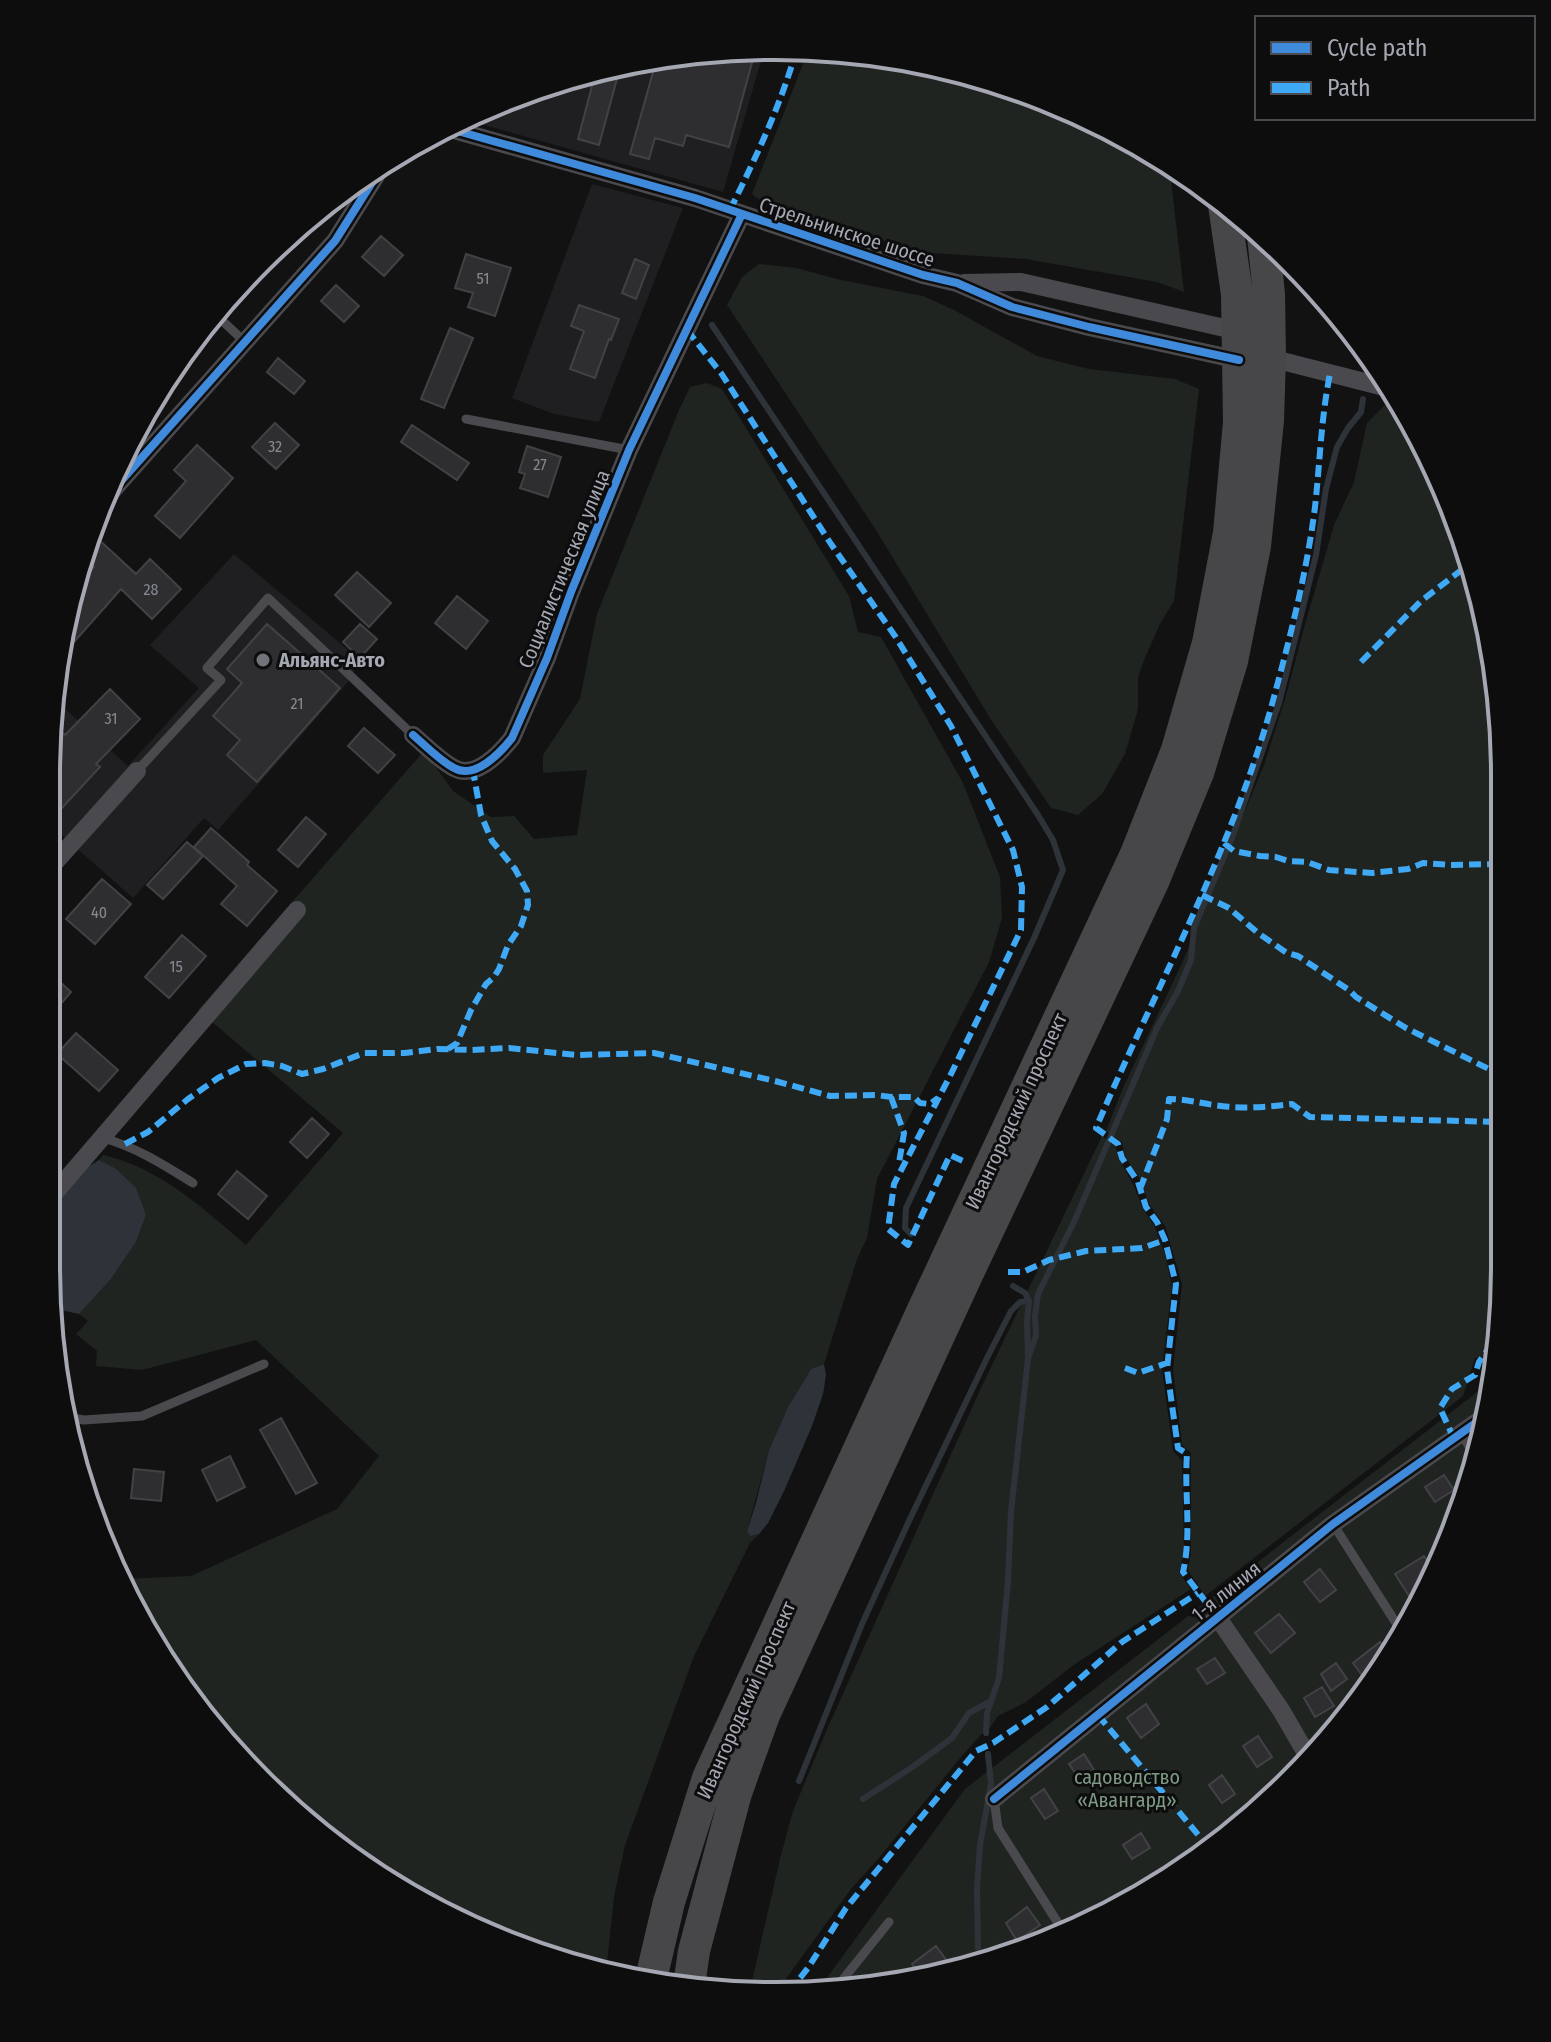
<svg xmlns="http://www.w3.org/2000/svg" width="1551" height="2042" viewBox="0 0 1551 2042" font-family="'Fira Sans Condensed',sans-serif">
<rect width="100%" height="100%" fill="#121213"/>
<path fill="#1f1f21" d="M 765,47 L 723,192 L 463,119 L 496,102 L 633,60 Z
M 592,184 L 683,208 L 599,422 L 554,414 L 512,398 Z
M 234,554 L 360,660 L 348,682 L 218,830 L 204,818 L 133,898 L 47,822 L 48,728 L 49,717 L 61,705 L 128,766 L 199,688 L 150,645 Z"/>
<path fill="#1f2421" d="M 807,49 L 917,60 L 1054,101 L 1169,163 L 1184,292 L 1157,282 L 1026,259 L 901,251 L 884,241 L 820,228 L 768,206 L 752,194 L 803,64 Z
M 759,264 L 796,268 L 841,280 L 923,296 L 954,310 L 1037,356 L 1089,369 L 1175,379 L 1199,389 L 1174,601 L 1161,622 L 1144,660 L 1138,677 L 1138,709 L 1125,754 L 1102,794 L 1078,815 L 1051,808 L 990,718 L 876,530 L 727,305 L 742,277 Z
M 707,383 L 722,389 L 849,596 L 858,632 L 881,637 L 963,783 L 1000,877 L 1002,918 L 989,962 L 877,1179 L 867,1238 L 857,1259 L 824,1364 L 811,1369 L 788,1407 L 769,1450 L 747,1531 L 750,1536 L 759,1534 L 750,1543 L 694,1656 L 625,1845 L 614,1897 L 606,1973 L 452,1921 L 294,1815 L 144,1632 L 122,1579 L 191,1576 L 337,1509 L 379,1456 L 256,1340 L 142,1370 L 96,1366 L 97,1351 L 76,1334 L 88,1321 L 79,1314 L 111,1279 L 136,1242 L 146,1215 L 115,1168 L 99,1160 L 103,1155 C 160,1168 203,1208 246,1245 L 343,1133 L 198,1010 L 424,751 L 453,791 L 491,817 L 514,816 L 534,839 L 577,835 L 587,770 L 543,773 L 543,755 L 580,699 L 597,614 L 679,410 L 690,387 Z
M 1385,405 L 1403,409 L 1450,497 L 1499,681 L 1499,1354 L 1475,1358 L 1463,1396 L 1205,1596 L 1188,1570 L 1191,1552 L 1191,1453 L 1182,1445 L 1173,1370 L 1182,1284 L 1165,1226 L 1149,1204 L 1140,1180 L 1125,1156 L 1122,1142 L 1106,1131 L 1123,1088 L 1183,961 L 1264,765 L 1286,696 L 1304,628 L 1334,525 L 1354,482 L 1367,423 Z
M 1102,1136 L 1116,1147 L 1119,1159 L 1134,1186 L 1143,1209 L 1154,1225 L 1165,1254 L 1172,1286 L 1162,1369 L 1173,1451 L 1182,1460 L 1184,1551 L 1179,1573 L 1191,1589 L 1075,1664 L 1026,1702 L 998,1716 L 990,1728 L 988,1727 L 961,1757 L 878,1859 L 851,1889 L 777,1991 L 750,1990 L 780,1859 L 793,1811 L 828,1727 L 981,1388 Z
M 1494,1379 L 1450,1545 L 1382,1671 L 1292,1782 L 1181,1873 L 1010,1957 L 823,1994 L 815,1994 L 965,1789 Z"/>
<path fill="#2e333a" d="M 99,1160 L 115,1168 L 136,1188 L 146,1215 L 136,1242 L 111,1279 L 79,1314 L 57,1309 L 51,1304 L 46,1266 L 46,1215 L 88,1167 Z
M 824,1364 L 826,1375 L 823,1394 L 812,1426 L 784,1491 L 768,1523 L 759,1534 L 750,1536 L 747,1531 L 756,1503 L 769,1450 L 788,1407 L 811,1369 Z"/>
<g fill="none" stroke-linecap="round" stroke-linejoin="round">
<path stroke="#2e333a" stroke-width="6" d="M 712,325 L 1038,815 L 1053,840 L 1063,870 L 1034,938 L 906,1208 L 905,1228 L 911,1234
M 1378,367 L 1378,366
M 1028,1359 L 1036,1335 L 1035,1316 L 1038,1294 L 1074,1222 L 1157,1028 L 1178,991 L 1191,960 L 1194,928 L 1233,835 L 1279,703 L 1316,555 L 1326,489 L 1337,447 L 1348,428 L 1361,412 L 1363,399
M 986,1733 L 987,1713 L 999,1678 L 1008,1581 L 1011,1512 L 1028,1359 L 1027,1322 L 1029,1301 L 1025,1293 L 1013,1286
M 799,1781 L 862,1624 L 908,1523 L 987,1358 L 1011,1311 L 1020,1302 L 1029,1301
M 863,1799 L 914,1766 L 952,1738 L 969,1713 L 991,1701
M 978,1948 L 977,1889 L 980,1845 L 991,1784 L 988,1754"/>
</g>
<path fill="#2e2e30" stroke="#424246" stroke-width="2" d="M 756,48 L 729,147 L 686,135 L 683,146 L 655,138 L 649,159 L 630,154 L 657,58 Z
M 621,64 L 599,145 L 578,139 L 596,71 Z
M 381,236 L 403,255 L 384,276 L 362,257 Z
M 466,254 L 511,268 L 495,316 L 468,307 L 473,293 L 455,288 Z
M 635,259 L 649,265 L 636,299 L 622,293 Z
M 336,285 L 359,306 L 344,322 L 321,301 Z
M 579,305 L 619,319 L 611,340 L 609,339 L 595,378 L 570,369 L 584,331 L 571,326 Z
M 450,328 L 473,338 L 444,408 L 421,399 Z
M 278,358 L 305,381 L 294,394 L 267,372 Z
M 275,423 L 299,445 L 276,469 L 252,447 Z
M 412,425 L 469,463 L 457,480 L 401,442 Z
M 197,445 L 233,478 L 180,538 L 155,516 L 186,481 L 174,470 Z
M 527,446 L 561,457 L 548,497 L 520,488 L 525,474 L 519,472 Z
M 96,537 L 136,574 L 150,559 L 181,589 L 152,619 L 121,589 L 59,659 L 70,594 L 94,567 L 82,556 L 85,549 Z
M 357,572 L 391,603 L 369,627 L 335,595 Z
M 457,596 L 488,621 L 466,649 L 435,623 Z
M 267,624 L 340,688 L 257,782 L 227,755 L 240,740 L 213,716 L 242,683 L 227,669 Z
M 360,624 L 377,639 L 360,658 L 343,642 Z
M 110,689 L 140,719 L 96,764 L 100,767 L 61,809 L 47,796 L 49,720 L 65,735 Z
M 364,728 L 395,755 L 378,773 L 348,746 Z
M 306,817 L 326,834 L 298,867 L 278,850 Z
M 211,828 L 249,862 L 247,865 L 277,891 L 247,926 L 221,904 L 237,886 L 194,847 Z
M 187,842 L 203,856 L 163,899 L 147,885 Z
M 102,879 L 131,904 L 95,944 L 66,919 Z
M 182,935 L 206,956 L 169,998 L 145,977 Z
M 47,970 L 71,992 L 47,1020 Z
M 76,1033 L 118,1070 L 99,1091 L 57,1054 Z
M 312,1118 L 329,1134 L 307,1158 L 290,1142 Z
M 237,1171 L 267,1196 L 248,1219 L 218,1194 Z
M 281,1418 L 317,1483 L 296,1494 L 260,1430 Z
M 230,1456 L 245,1487 L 217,1501 L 202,1470 Z
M 134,1469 L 164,1472 L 161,1501 L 131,1498 Z
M 1444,1475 L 1454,1490 L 1435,1502 L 1425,1487 Z
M 1424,1556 L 1435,1572 L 1429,1584 L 1409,1596 L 1395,1574 Z
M 1320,1569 L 1336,1590 L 1320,1602 L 1304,1582 Z
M 1279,1614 L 1295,1633 L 1271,1653 L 1255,1633 Z
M 1380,1642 L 1391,1656 L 1382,1671 L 1370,1686 L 1353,1663 Z
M 1215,1658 L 1225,1673 L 1207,1684 L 1197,1669 Z
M 1336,1663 L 1347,1679 L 1331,1691 L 1321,1674 Z
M 1322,1687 L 1334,1706 L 1315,1717 L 1304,1698 Z
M 1146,1704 L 1159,1724 L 1141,1738 L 1127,1718 Z
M 1258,1736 L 1272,1757 L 1257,1767 L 1243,1746 Z
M 1084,1754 L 1094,1770 L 1080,1780 L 1069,1764 Z
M 1222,1775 L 1235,1794 L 1222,1803 L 1209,1785 Z
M 1044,1789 L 1058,1811 L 1045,1819 L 1031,1798 Z
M 1141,1833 L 1150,1848 L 1132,1859 L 1123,1845 Z
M 1027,1907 L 1040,1925 L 1017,1941 L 1006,1923 Z
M 936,1946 L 953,1969 L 920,1975 L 912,1964 Z"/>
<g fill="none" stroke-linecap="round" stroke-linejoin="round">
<path stroke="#4a4a4e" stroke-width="9" d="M 215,314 L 245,342
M 466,419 L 629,450
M 137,771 L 221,680 L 207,668 L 268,598 L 413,735
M 103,1138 C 136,1147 164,1165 193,1183
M 66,1417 L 84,1420 L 142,1416 L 264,1364
M 1461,1433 L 1474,1455
M 1333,1524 L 1403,1634
M 994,1799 L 998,1828 L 1063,1931
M 832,1993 L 889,1922"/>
<path stroke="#4a4a4e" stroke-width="18" d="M 447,128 L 695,198 L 923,275 L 957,283 L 1012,307 L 1089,327 L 1239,360
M 964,283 L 1021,282 L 1238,331
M 1270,358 L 1392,389
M 104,500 L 335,241 L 376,176 L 380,164
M 413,735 C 426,746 439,760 454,768 C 475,780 500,753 512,738 L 547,658 L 571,592 L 629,450 L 742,214
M 47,871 L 137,771
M 46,1203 L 297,910
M 1218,1618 L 1281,1710 L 1310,1760
M 994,1799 L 1333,1524 L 1484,1417"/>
<path stroke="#474749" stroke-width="32" d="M 650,1983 L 669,1902 L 708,1778 L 922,1312 L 1136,854 L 1177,750 L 1208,643 L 1229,533 L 1239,422 L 1237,294 L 1224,205
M 689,1986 L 694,1951 L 736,1793 L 764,1715 L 966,1277 L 1153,882 L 1198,773 L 1232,661 L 1255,546 L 1268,421 L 1270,358 L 1269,294 L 1263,236"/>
<path stroke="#3fa9f5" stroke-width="6" stroke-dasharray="12 6" stroke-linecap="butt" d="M 730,210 C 756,157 781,105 797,48
M 687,330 L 721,373 L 831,544 L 895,636 L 951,726 L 1013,850 L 1022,887 L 1021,930 L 950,1076 L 894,1184 L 888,1229 L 908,1245 L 950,1155 L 963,1161
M 1361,662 L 1421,601 L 1468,565
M 1224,843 L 1234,851 L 1260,856 L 1276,857 L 1288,861 L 1307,862 L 1329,870 L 1372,873 L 1408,869 L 1423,863 L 1451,865 L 1499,864
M 1202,895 L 1229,908 L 1258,933 L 1287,953 L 1298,956 L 1349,990 L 1356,997 L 1406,1028 L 1499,1074
M 448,1049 L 457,1043 L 471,1010 L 486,984 L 494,977 L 499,969 L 508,945 L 521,926 L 528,905 L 527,891 L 515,869 L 492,841 L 481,815 L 473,771
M 891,1097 L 904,1133 L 899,1163
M 125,1144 L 148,1132 L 188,1099 L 218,1078 L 246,1064 L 265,1063 L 282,1066 L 302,1074 L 323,1069 L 364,1053 L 405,1053 L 437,1049 L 471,1050 L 509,1048 L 576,1055 L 654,1053 L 775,1081 L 830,1096 L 876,1095 L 891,1097 L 914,1097 L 920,1103 L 930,1104 L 938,1098
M 1140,1189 L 1167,1119 L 1169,1099 C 1187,1099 1203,1104 1221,1106 C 1245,1109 1268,1107 1292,1104 L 1310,1117 L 1499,1122
M 1008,1272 L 1023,1272 L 1049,1260 L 1086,1251 L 1142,1248 L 1165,1240
M 1125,1368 L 1138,1373 L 1167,1363
M 1454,1439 L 1440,1408 L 1452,1389 L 1475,1375 L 1479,1362 L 1488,1349 L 1499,1349
M 1218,1618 L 1183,1572 C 1192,1533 1184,1494 1187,1454 L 1178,1448 L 1167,1369 L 1176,1284 L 1165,1240 L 1157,1222 L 1146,1207 L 1138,1182 L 1122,1158 L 1118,1144 L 1096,1128 C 1157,985 1233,849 1274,697 C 1291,634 1307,571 1315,507 C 1320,462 1321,418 1330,374
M 1098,1715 L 1210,1849
M 789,1992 L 808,1968 L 846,1908 L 976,1751 L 993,1743 L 1047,1707 L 1122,1642 L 1198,1593"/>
<g stroke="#0d0d0e" stroke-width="13">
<path id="cycleway" d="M 447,128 L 695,198 L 923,275 L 957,283 L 1012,307 L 1089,327 L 1239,360
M 104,500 L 335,241 L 376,176 L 380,164
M 413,735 C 426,746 439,760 454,768 C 475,780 500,753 512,738 L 547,658 L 571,592 L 629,450 L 742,214
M 994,1799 L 1333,1524 L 1484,1417"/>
</g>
<use href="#cycleway" stroke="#408adc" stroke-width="8"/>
</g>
<circle fill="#72737a" stroke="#0d0d0e" stroke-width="3" cx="263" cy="660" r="8"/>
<g text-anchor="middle" stroke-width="6" stroke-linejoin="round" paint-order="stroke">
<g font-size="16" fill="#878992">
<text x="483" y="284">51</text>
<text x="275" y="452">32</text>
<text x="540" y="470">27</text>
<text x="151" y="595">28</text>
<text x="297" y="709">21</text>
<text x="111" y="724">31</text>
<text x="99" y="918">40</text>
<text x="176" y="972">15</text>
</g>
<g font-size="20" fill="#a5a7b2" stroke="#0d0d0e">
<text transform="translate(847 232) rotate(18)" y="7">Стрельнинское шоссе</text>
<text transform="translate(564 569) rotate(-68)" y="7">Социалистическая улица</text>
<text transform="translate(1016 1111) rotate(-65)" y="7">Ивангородский проспект</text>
<text transform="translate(1226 1591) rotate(-39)" y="7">1-я линия</text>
<text transform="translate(746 1700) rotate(-66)" y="7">Ивангородский проспект</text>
</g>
<g font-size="20" font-weight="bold" fill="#a5a7b2" stroke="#0d0d0e" text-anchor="start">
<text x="279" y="667">Альянс-Авто</text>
</g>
<g font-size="20" fill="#7e9a85" stroke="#0d0d0e">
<text x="1127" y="1784">садоводство<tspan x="1127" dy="23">«Авангард»</tspan></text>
</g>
</g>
<path d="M0 0H1551V2042H0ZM775 60H776A715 715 0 0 1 1491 775V1267A715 715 0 0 1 776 1982H775A715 715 0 0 1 60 1267V775A715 715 0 0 1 775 60Z" fill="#0d0d0e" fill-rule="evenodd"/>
<path fill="none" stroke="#a5a7b2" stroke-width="4" d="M775 60H776A715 715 0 0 1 1491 775V1267A715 715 0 0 1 776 1982H775A715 715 0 0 1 60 1267V775A715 715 0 0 1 775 60Z"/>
<rect x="1255" y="16" width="280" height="104" fill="#0d0d0e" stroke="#4a4b50" stroke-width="2"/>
<rect x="1271" y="42" width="40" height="12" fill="#408adc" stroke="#4a4b50" stroke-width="2"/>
<text x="1327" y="56" font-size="24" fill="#a5a7b2">Cycle path</text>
<rect x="1271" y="82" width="40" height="12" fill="#3fa9f5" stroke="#4a4b50" stroke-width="2"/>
<text x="1327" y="96" font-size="24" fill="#a5a7b2">Path</text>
</svg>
